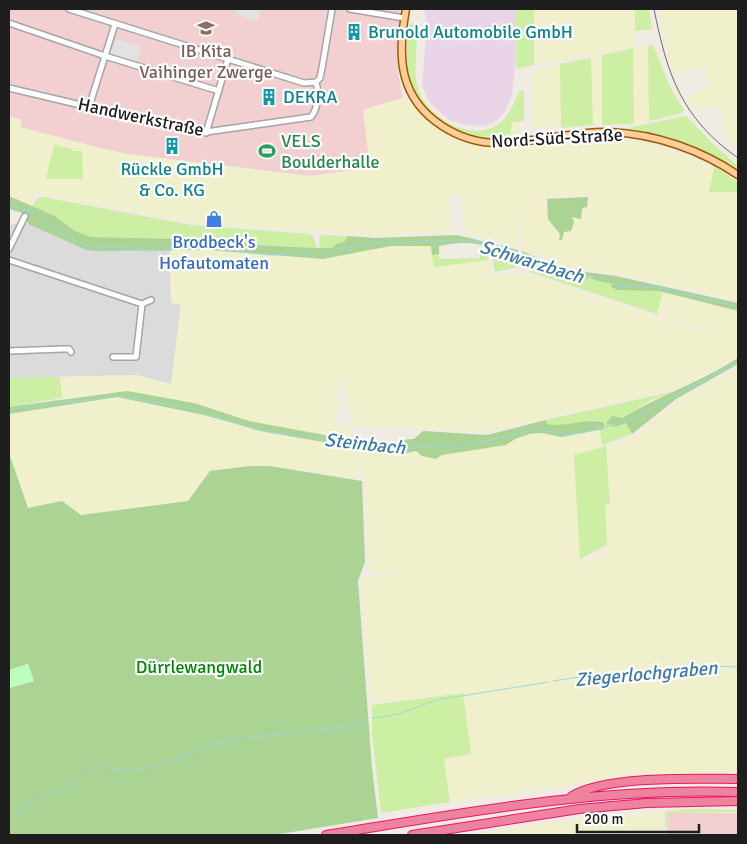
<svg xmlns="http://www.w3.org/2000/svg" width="747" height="844" viewBox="0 0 747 844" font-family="Signika,sans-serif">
<rect width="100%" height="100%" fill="#f0ebe3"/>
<path fill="#dcdbdb" d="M 19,222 L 28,224 L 86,250 L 170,250 L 171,303 L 181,305 L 171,384 L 136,375 L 9,378 L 9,226 Z"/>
<path fill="#f2d0d1" d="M 9,9 L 405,9 L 398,74 L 403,98 L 363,110 L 371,168 L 310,176 L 127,154 L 100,148 L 19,127 L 21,120 L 9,116 Z
M 667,813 L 738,813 L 738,835 L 668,835 Z"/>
<path fill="#ead4e7" d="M 424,9 L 515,9 L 515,68 L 511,100 L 502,116 L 494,122 L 484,126 L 464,125 L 448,119 L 430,103 L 422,86 L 427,27 Z"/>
<path fill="#f0f1cc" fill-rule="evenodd" d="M 534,9 L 635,9 L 636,46 L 534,65 Z
M 658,9 L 738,9 L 738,148 L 725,138 L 721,104 L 696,110 L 687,98 L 692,93 L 710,88 L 704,67 L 675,76 L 667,53 Z
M 648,46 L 649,121 L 634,124 L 633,48 Z
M 602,55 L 602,125 L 593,125 L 591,58 Z
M 560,64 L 561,126 L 532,128 L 532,71 Z
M 403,98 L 417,107 L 439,128 L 471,143 L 498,146 L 594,137 L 627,138 L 667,149 L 714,166 L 709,192 L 738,192 L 738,300 L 617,273 L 563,266 L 523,249 L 521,244 L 519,207 L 517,242 L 514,245 L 465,233 L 462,195 L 449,196 L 451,232 L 375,235 L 207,225 L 45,195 L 37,191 L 29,204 L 9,196 L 9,116 L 22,120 L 20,127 L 100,148 L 127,154 L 310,176 L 370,168 L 363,110 ZM 593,195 L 592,197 L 588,197 L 587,207 L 582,208 L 572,218 L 564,232 L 560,234 L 548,219 L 547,199 L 527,198 Z
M 521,121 L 520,139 L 510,140 L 512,122 Z
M 391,246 L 431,246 L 435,267 L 488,260 L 491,276 L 523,273 L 708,333 L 709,331 L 657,314 L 663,292 L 738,311 L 738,358 L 679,388 L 483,432 L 353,426 L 343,378 L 340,379 L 335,423 L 350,427 L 352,440 L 249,421 L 194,403 L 127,391 L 62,398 L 60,377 L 136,375 L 171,384 L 181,305 L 171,303 L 170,250 L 208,250 L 323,259 Z
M 738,368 L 738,773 L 619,778 L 450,802 L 444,759 L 471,753 L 463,693 L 371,703 L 361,584 L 365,577 L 393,576 L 392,574 L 369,572 L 365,481 L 368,480 L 363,479 L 356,447 L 396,455 L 416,451 L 442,455 L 506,445 L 515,439 L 529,434 L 542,433 L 561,437 L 600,430 L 602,447 L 574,455 L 581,564 L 607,550 L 605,504 L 610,503 L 606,446 L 634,437 L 678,401 Z
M 117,397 L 204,415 L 265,432 L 353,447 L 360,478 L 269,466 L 250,466 L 210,471 L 188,501 L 81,515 L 62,501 L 28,508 L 9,453 L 9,414 Z
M 663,812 L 664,835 L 570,835 L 569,820 Z
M 566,820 L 568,835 L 471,835 Z"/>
<path fill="#cdefa4" d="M 515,9 L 534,9 L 534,65 L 516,69 Z
M 635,9 L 649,9 L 652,29 L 635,31 Z
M 413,23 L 416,24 L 418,29 C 417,49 412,75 420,94 C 431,119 471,142 497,125 C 510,117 513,103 520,91 L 524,90 L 524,121 L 512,122 L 510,140 C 503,140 495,141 487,141 C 448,137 409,105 407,64 C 406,52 408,38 409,25 Z
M 653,45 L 670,87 L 684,110 L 682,113 L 649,121 L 648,46 Z
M 633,48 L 634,124 L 602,125 L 602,55 Z
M 591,58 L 593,125 L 561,128 L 560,64 Z
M 686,116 L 712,143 L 738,166 L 738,169 C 704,148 667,136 627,128 Z
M 54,145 L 72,149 L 72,151 L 82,151 L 83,179 L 46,179 Z
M 714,166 L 738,182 L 738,192 L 709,192 Z
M 43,197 L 191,225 L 309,234 L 314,237 L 316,248 L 184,241 L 180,239 L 91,237 L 75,231 L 55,216 L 32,206 L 38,198 Z
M 319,235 L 322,235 L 348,236 L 344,243 L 336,244 L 332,248 L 320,248 Z
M 490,246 L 519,258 L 518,267 L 495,272 Z
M 480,252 L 486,252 L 488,260 L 434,267 L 432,255 L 439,254 L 440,259 L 480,258 Z
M 530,262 L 577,281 L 590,276 L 612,284 L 663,292 L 657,314 L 529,272 Z
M 60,377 L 62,398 L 9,407 L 9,378 Z
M 680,390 L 653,399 L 611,424 L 614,427 L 626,423 L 632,434 L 602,445 L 600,430 L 604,429 L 595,420 L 559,427 L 547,424 L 546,420 Z
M 606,446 L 610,504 L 605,504 L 607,545 L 580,559 L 574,455 Z
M 463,693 L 471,754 L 444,759 L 450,802 L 381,813 L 372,734 L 372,705 Z
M 696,809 L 734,810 L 738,810 L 738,812 L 667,813 L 667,827 L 665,828 L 665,811 Z"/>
<path fill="#aad394" d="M 9,196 L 55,216 L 75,231 L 91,237 L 180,239 L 184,241 C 233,242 282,248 332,248 L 336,244 L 344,242 L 348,236 L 375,238 L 457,235 L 518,250 L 519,258 C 488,245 472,239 439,246 L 439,254 L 432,255 L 431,246 L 391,246 L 323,259 L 208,250 L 94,251 L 86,250 L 28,224 L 23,213 L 9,209 Z
M 588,197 L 587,207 L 582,208 L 581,219 L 572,217 L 574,222 L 571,231 L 564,232 L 562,240 L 559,240 L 560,234 L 548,219 L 547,199 Z
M 522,251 L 563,269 L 616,276 L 738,303 L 738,311 L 659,291 L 618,290 L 611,287 L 612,284 L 594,280 L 590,276 L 577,281 L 571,276 L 522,260 Z
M 738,358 L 738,364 L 676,399 L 632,434 L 626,423 L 614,427 L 611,424 L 607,425 L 607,422 L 612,416 L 622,418 C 660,395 701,382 738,358 Z
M 127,391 L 194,403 L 249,421 L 352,440 L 353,447 L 265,432 L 204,415 L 117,397 L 9,414 L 9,407 Z
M 546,420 L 547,424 C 566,428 586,417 604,423 L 604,429 L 561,437 L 542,433 L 529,434 L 515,439 L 506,445 L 442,455 L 436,459 L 422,456 L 416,451 L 396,455 L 358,448 L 356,441 L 395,446 L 400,440 L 414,439 L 423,431 L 487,435 Z
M 9,453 L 28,508 L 62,501 L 81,515 L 188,501 L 210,471 L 250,466 L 269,466 L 362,481 L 365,562 L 358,581 L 372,768 L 378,818 L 274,835 L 9,835 L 9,688 L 34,681 L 28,664 L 9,670 Z"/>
<path fill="#bcfebd" d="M 28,664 L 34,681 L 9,688 L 9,670 Z"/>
<path fill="#e2e2e2" d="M 236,9 L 261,9 L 257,21 L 235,14 Z
M 116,39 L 141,47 L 137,61 L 111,54 Z"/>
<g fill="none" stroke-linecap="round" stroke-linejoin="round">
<path stroke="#9fd6e2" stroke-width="1" d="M 9,205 L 35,212 L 64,236 L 87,246 L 129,247 L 148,251 L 211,248 L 269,255 L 315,253
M 323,252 L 363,244 L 422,241 L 460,240 L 487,243 L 580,279 L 598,278 L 620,286 L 660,288 L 738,306
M 9,409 L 121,396 L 192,409 L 257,430 L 402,449 L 474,443 L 510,436 L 535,429 L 563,434 L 581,433 L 609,426 L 631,420 L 738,362
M 553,681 L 598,674 L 660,674 L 713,666 L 738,667
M 373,718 L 399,714 L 436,700 L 549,682
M 245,738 L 368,724
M 103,766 C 151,784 194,743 241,738
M 9,811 L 19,812 L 23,805 L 71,786 L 85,772 L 96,766"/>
<g stroke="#a5a5a5" stroke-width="8">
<path id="minor" d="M 69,9 L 304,83 L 316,82
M 350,9 L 404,18
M 9,23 L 105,56 L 219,91
M 316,82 L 320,78 L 322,68 L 332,9
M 9,88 L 199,133 L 311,117 C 318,109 319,92 316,82
M 89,107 L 115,24
M 206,133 L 228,59
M 9,249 L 25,216
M 9,260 L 142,304
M 142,304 L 151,300
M 9,351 L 63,349 L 69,349 L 71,352
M 113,357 L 136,357 L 142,304"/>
</g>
<g stroke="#985d00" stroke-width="9">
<path id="major" d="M 406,9 C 402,31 399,55 405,77 C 416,118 460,144 501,143 C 538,142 573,131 610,132 C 656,134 701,150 738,175"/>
</g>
<g stroke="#ea146a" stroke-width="10">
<path id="highway" d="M 572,796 C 607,775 696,779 738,779
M 326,835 C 463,813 598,787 738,792
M 412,835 L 579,809 L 647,803 L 738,801"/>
</g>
<use href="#minor" stroke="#fff" stroke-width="5"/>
<use href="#major" stroke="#ffcd99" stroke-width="6"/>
<use href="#highway" stroke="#ee839e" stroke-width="8"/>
<path stroke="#6c6c6c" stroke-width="1" d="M 654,9 C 667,74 681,118 738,158"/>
</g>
<defs>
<g id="school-bare" transform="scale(1.35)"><path d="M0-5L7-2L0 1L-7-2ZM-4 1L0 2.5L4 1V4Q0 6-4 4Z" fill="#8d6e63" stroke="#fff" stroke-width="2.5" paint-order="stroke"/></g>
<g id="building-bare" transform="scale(1.35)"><path d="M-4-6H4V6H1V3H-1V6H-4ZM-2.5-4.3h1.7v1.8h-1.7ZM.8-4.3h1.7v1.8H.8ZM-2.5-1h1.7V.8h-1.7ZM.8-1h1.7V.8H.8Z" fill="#0f9aa8" stroke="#fff" stroke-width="2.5" paint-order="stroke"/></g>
<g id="stadium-bare" transform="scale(1.35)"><path d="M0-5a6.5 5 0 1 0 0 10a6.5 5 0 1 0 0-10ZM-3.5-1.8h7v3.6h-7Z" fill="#2e9e5b" stroke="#fff" stroke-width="2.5" paint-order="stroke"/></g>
<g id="shop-bare" transform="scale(1.35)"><path d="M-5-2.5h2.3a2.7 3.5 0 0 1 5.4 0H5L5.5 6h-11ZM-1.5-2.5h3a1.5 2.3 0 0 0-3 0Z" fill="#3f7fe0" stroke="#fff" stroke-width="2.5" paint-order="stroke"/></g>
</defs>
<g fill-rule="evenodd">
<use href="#school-bare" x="206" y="28"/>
<use href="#building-bare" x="354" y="32"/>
<use href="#building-bare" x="269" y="97"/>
<use href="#building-bare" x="172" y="146"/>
<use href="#stadium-bare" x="267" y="151"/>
<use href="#shop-bare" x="214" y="219"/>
</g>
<g text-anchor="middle" stroke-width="4.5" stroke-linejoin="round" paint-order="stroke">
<g font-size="18" fill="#0d838f" stroke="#fff" text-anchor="start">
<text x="368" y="38">Brunold Automobile GmbH</text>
<text x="283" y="103">DEKRA</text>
<text x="172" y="175" text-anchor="middle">Rückle GmbH<tspan x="172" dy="21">&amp; Co. KG</tspan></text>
</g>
<g font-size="18" fill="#785e54" stroke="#fff">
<text x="206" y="57">IB Kita<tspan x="206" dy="21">Vaihinger Zwerge</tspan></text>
</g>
<g font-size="18" fill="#1e1e1e" stroke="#fff">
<text transform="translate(141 117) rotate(12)" y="6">Handwerkstraße</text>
<text transform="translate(557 138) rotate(-3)" y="6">Nord-Süd-Straße</text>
</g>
<g font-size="18" fill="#27864d" stroke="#fff" text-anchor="start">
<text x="281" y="147">VELS<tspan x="281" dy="21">Boulderhalle</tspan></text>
</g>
<g font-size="18" fill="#366cbe" stroke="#fff">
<text x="214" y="248">Brodbeck's<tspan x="214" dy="21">Hofautomaten</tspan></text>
</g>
<g font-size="18" fill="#028605" stroke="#fff">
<text x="199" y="673">Dürrlewangwald</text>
</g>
<g font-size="19" font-style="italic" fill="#3d78a6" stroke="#fff">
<text transform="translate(532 261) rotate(17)" y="7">Schwarzbach</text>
<text transform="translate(365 443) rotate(6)" y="7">Steinbach</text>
<text transform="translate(646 673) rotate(-5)" y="7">Ziegerlochgraben</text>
</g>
</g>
<rect width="747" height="844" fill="none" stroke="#1e1e1e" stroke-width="20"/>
<path d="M577 824v8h122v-8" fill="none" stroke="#1e1e1e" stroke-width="2.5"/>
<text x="584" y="824" font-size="15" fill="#1e1e1e" stroke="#ffffff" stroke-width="4" paint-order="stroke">200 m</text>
</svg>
